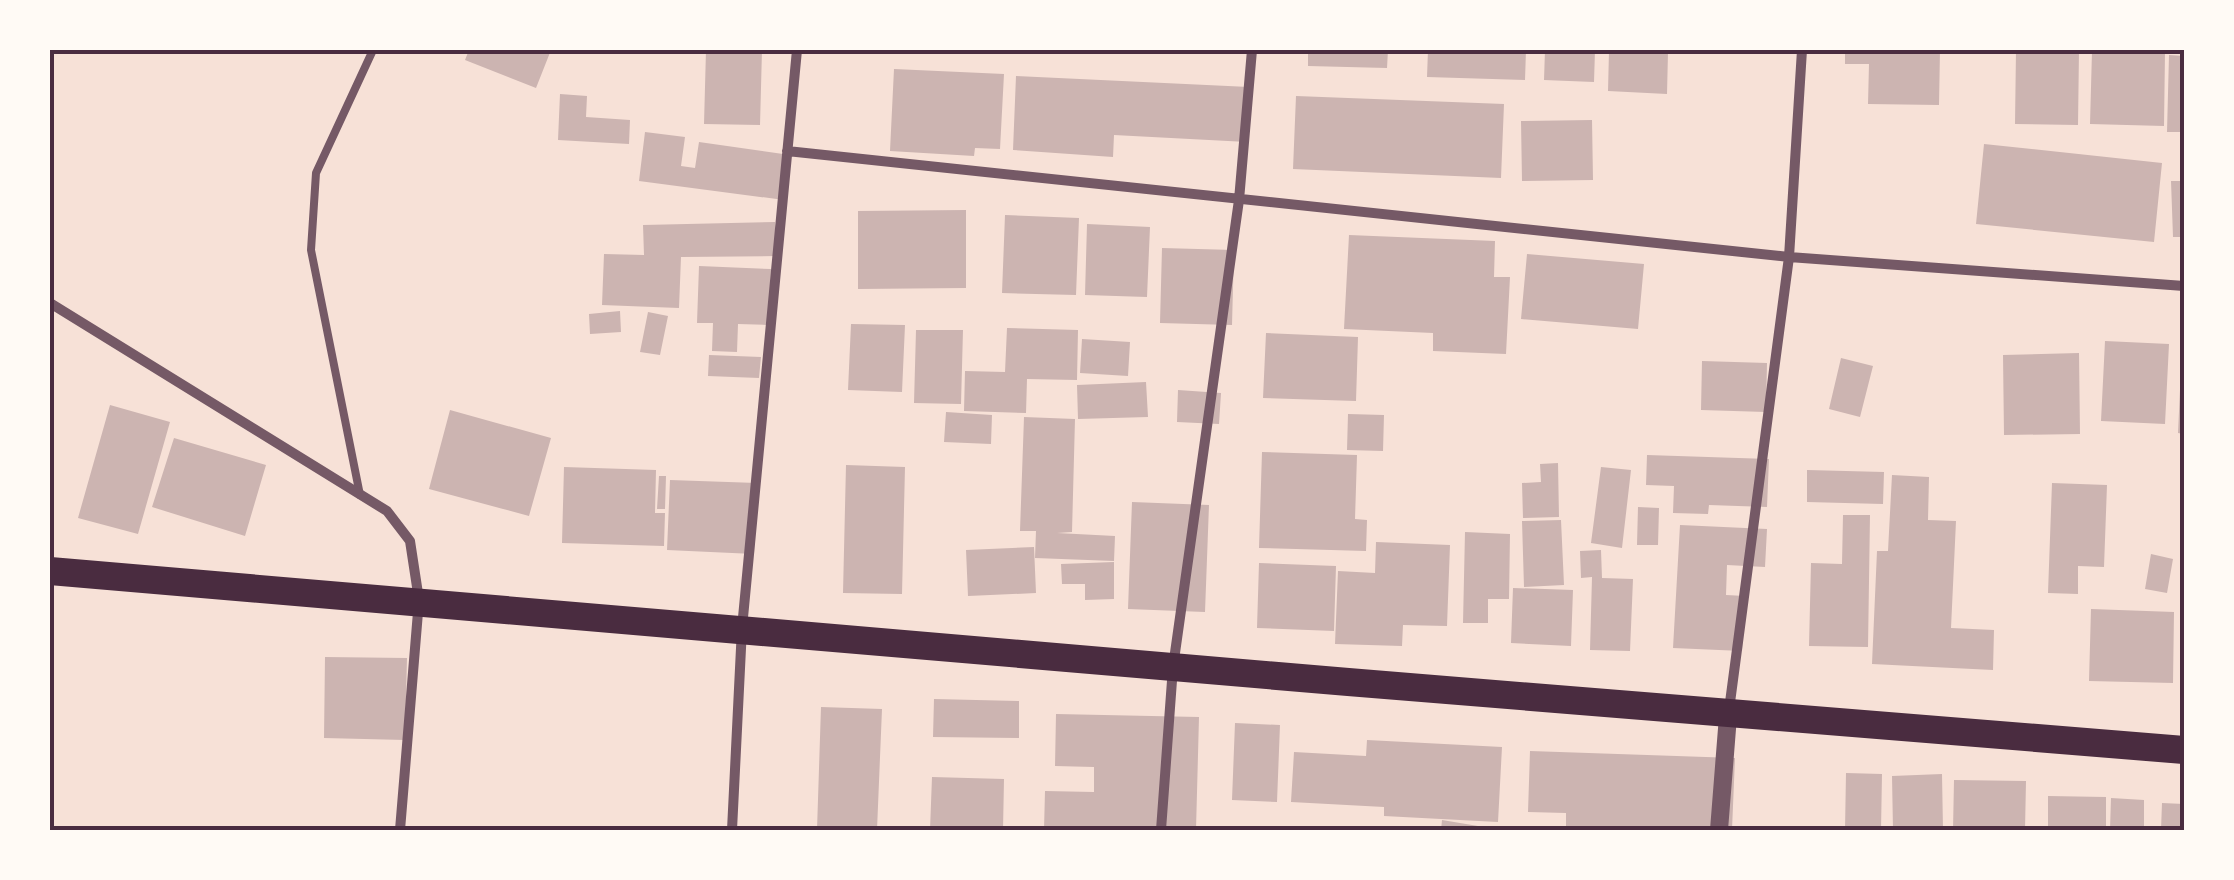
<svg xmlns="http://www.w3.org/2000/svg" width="2234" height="880" viewBox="0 0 2234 880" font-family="'Noto Serif',serif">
<rect width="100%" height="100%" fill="#f7e1d7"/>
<path fill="#ccb4b1" d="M 469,50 L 551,50 L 536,88 L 465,60 Z
M 706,50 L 762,50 L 760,125 L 704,124 Z
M 1308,50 L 1388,50 L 1387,68 L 1308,66 Z
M 1428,50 L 1526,50 L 1525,80 L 1427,77 Z
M 1545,50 L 1595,50 L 1594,82 L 1544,80 Z
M 1845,50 L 1940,50 L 1939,105 L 1868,104 L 1869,64 L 1845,64 Z
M 2016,50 L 2079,50 L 2078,125 L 2015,124 Z
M 1609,51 L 1668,52 L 1667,94 L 1608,91 Z
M 2092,51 L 2165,52 L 2164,126 L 2090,124 Z
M 2169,55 L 2184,56 L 2184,132 L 2167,132 Z
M 894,69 L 1004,74 L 1000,149 L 975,148 L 974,156 L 890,151 Z
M 1016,76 L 1249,87 L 1247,142 L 1114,135 L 1113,157 L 1013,150 Z
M 560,94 L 587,96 L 586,117 L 630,120 L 629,144 L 558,140 Z
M 1296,96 L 1504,104 L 1501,178 L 1293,169 Z
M 1592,120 L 1593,180 L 1522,181 L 1521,121 Z
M 645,132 L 685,137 L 681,166 L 695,168 L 699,142 L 790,155 L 784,200 L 639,181 Z
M 1984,144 L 2162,163 L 2154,242 L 1976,224 Z
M 2171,181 L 2184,181 L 2184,237 L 2173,237 Z
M 966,210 L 966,288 L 858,289 L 858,211 Z
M 1005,215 L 1079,218 L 1076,295 L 1002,293 Z
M 775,222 L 776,256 L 681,257 L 679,308 L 602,305 L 604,254 L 644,255 L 643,225 Z
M 1087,224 L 1150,227 L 1147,297 L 1085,295 Z
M 1349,235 L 1495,241 L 1494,277 L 1510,277 L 1506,354 L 1433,351 L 1433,333 L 1344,329 Z
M 1162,248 L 1234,250 L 1232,325 L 1160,323 Z
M 1527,254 L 1644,264 L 1638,329 L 1521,319 Z
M 699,266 L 771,269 L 769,325 L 738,324 L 737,352 L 712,351 L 713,323 L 697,323 Z
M 620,311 L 621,332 L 590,334 L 589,314 Z
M 648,312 L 668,316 L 660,355 L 640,352 Z
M 851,324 L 905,325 L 902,392 L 848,390 Z
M 1007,328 L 1078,330 L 1077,380 L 1027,379 L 1026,413 L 964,411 L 965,371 L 1005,372 Z
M 916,330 L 963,330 L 961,404 L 914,403 Z
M 1266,333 L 1358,337 L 1356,401 L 1263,398 Z
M 1082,339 L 1130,342 L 1128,376 L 1080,373 Z
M 2105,341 L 2169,344 L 2165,424 L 2101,421 Z
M 2079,353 L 2080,434 L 2004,435 L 2003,355 Z
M 709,355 L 761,357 L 759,378 L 708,376 Z
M 1841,358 L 1873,366 L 1860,417 L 1829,409 Z
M 1702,361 L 1767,363 L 1766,412 L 1701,410 Z
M 2181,368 L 2184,368 L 2184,434 L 2178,433 Z
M 1146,382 L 1148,417 L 1078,419 L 1077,385 Z
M 1178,390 L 1221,393 L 1219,424 L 1177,422 Z
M 110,405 L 170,422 L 138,534 L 78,518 Z
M 450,410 L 551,438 L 529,516 L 429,489 Z
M 946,412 L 992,415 L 991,444 L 944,442 Z
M 1348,414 L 1384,415 L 1383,451 L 1347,450 Z
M 1024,417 L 1075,419 L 1072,532 L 1057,533 L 1115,536 L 1114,561 L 1035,558 L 1036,531 L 1020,531 Z
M 174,438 L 266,465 L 245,536 L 152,507 Z
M 1262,452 L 1357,455 L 1355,519 L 1367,520 L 1366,551 L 1259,548 Z
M 1647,455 L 1769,459 L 1767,507 L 1709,505 L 1708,514 L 1673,513 L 1674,486 L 1646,485 Z
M 1558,463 L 1559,517 L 1523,518 L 1522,483 L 1541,482 L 1540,464 Z
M 846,465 L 905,467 L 902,594 L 843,593 Z
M 564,467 L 656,470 L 655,513 L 665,513 L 664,546 L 562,543 Z
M 1601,467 L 1631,470 L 1622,548 L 1591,543 Z
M 1807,470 L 1884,472 L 1883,504 L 1807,502 Z
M 1892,475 L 1929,477 L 1928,520 L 1956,521 L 1951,628 L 1994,630 L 1993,670 L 1872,664 L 1877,551 L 1888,551 Z
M 659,476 L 666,476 L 665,509 L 657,509 Z
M 670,480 L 757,483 L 754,554 L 667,550 Z
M 2052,483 L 2107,485 L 2104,567 L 2078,566 L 2078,594 L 2048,593 Z
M 1132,502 L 1209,505 L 1205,612 L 1128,609 Z
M 1638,507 L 1659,508 L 1658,545 L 1637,545 Z
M 1843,515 L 1870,515 L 1868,647 L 1809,646 L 1811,563 L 1842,564 Z
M 1561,520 L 1564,585 L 1524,587 L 1522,521 Z
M 1680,525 L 1767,529 L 1765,567 L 1727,565 L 1726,595 L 1745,596 L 1742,651 L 1673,648 Z
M 1465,532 L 1510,534 L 1509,599 L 1488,599 L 1488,623 L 1463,623 Z
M 1376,542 L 1450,545 L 1447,626 L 1403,625 L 1402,646 L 1335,644 L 1338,571 L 1375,573 Z
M 1034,547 L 1036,593 L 968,596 L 966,550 Z
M 1601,550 L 1602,578 L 1633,579 L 1630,651 L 1590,650 L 1592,577 L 1581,578 L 1580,551 Z
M 2151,554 L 2173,559 L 2167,593 L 2145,589 Z
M 1114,562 L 1114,599 L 1085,600 L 1085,584 L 1062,584 L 1061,564 Z
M 1259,563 L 1336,566 L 1334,631 L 1257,628 Z
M 1513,588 L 1573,590 L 1571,646 L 1511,643 Z
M 2091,609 L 2174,612 L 2173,683 L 2089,681 Z
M 325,657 L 407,658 L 405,740 L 324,738 Z
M 934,699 L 1019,701 L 1019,738 L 933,737 Z
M 821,707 L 882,709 L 877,830 L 817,830 Z
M 1056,714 L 1199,717 L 1196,830 L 1044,830 L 1045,791 L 1094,792 L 1094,767 L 1055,766 Z
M 1235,723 L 1280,725 L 1277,802 L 1232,800 Z
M 1367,740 L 1502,747 L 1498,822 L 1384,816 L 1384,807 L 1291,802 L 1294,752 L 1366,756 Z
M 1530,751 L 1735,758 L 1732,830 L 1606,826 L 1606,830 L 1566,830 L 1566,813 L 1528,812 Z
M 1846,773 L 1882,774 L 1881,830 L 1845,830 Z
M 1942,774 L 1943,830 L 1893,830 L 1892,776 Z
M 932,777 L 1004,779 L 1003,830 L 930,830 Z
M 1954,780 L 2026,781 L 2025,830 L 1953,830 Z
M 2048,796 L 2106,797 L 2106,830 L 2048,830 Z
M 2111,798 L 2144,800 L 2144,830 L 2110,830 Z
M 2162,803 L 2184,804 L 2184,830 L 2161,830 Z
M 1442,820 L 1484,827 L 1484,830 L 1441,830 Z"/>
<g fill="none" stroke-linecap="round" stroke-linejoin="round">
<path stroke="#755966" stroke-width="8" d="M 360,495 L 311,250 L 316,173 L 373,50"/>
<path stroke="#755966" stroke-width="10" d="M 787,151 L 1789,257 L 2184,286
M 50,303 L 387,511 L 410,541 L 419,600 L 400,830
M 1729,710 L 1789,257 L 1802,50
M 732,830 L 742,628 L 797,50
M 1161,830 L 1173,667 L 1239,200 L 1252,50"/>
<path stroke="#755966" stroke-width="18" d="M 1719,830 L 1728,716"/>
<path stroke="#4a2c40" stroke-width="28" d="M 50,571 C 762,628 1472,697 2184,750"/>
</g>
<rect width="2234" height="880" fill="none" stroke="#fffaf5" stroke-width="105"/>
<rect x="52" y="52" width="2130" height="776" fill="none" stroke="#4a2c40" stroke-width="4"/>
</svg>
